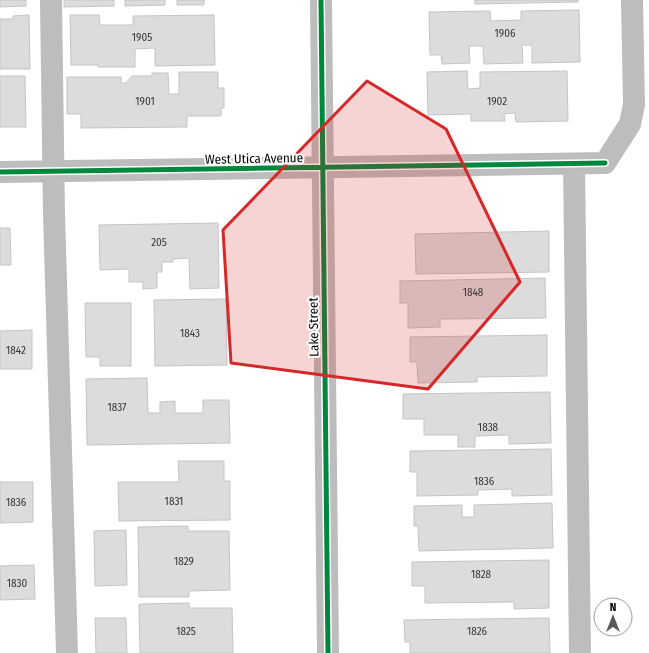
<svg xmlns="http://www.w3.org/2000/svg" width="649" height="653" viewBox="0 0 649 653" font-family="'Fira Sans Condensed',sans-serif">
<rect width="100%" height="100%" fill="#fff"/>
<path fill="#dcdcdc" stroke="#c4c4c4" d="M 0,0 L 26,0 L 26,6 L 0,7 Z
M 64,0 L 114,0 L 114,6 L 64,7 Z
M 125,0 L 165,0 L 165,5 L 125,6 Z
M 177,0 L 204,0 L 204,5 L 177,5 Z
M 475,0 L 578,0 L 578,2 L 475,4 Z
M 579,10 L 580,62 L 532,63 L 532,45 L 522,45 L 523,63 L 484,64 L 483,46 L 469,46 L 470,63 L 442,64 L 441,55 L 430,55 L 429,12 L 490,11 L 491,21 L 521,20 L 521,11 Z
M 29,15 L 30,69 L 0,69 L 0,19 L 13,19 L 13,16 Z
M 70,15 L 99,15 L 100,25 L 133,25 L 133,16 L 214,15 L 215,65 L 155,66 L 155,48 L 135,49 L 135,67 L 98,67 L 98,65 L 71,65 Z
M 467,71 L 468,89 L 480,88 L 480,72 L 567,71 L 568,121 L 516,122 L 515,113 L 504,114 L 505,121 L 471,121 L 471,114 L 428,115 L 427,72 Z
M 179,72 L 218,72 L 218,88 L 224,88 L 224,108 L 221,108 L 221,116 L 187,116 L 187,127 L 81,128 L 81,114 L 67,114 L 67,77 L 121,77 L 121,83 L 126,83 L 132,76 L 152,76 L 152,73 L 168,73 L 169,94 L 179,94 Z
M 0,76 L 25,76 L 26,127 L 0,127 Z
M 218,223 L 219,288 L 190,289 L 189,258 L 173,259 L 173,262 L 162,262 L 162,272 L 157,272 L 157,288 L 143,289 L 143,282 L 129,282 L 129,269 L 100,270 L 99,225 Z
M 0,228 L 10,228 L 11,265 L 0,265 Z
M 549,231 L 549,272 L 416,274 L 415,234 Z
M 545,278 L 546,318 L 440,319 L 440,327 L 408,328 L 408,303 L 400,303 L 400,281 Z
M 226,299 L 227,365 L 155,366 L 154,300 Z
M 85,303 L 131,303 L 131,366 L 100,366 L 100,357 L 86,357 Z
M 32,330 L 32,369 L 0,369 L 0,331 Z
M 547,335 L 547,376 L 477,377 L 477,382 L 418,383 L 417,362 L 410,362 L 410,337 Z
M 147,378 L 148,413 L 160,413 L 160,402 L 175,401 L 175,413 L 203,413 L 203,400 L 229,400 L 230,443 L 87,445 L 86,379 Z
M 550,392 L 551,443 L 509,444 L 509,435 L 475,436 L 475,447 L 458,447 L 458,435 L 424,435 L 424,419 L 403,419 L 403,394 Z
M 551,449 L 552,495 L 512,496 L 512,489 L 478,490 L 478,495 L 417,496 L 417,472 L 410,472 L 410,451 Z
M 178,461 L 224,461 L 224,481 L 230,481 L 230,520 L 119,521 L 118,482 L 179,482 Z
M 0,482 L 33,482 L 33,522 L 0,523 Z
M 552,503 L 553,548 L 419,551 L 418,526 L 414,526 L 414,506 L 462,505 L 462,517 L 474,517 L 474,505 Z
M 188,526 L 188,531 L 229,531 L 230,590 L 189,591 L 189,597 L 139,597 L 138,527 Z
M 126,530 L 127,585 L 95,586 L 94,531 Z
M 549,560 L 549,608 L 514,609 L 514,602 L 425,603 L 425,586 L 412,586 L 412,562 Z
M 34,565 L 35,599 L 0,600 L 0,566 Z
M 189,603 L 189,608 L 232,608 L 233,653 L 140,653 L 139,604 Z
M 95,618 L 126,618 L 127,653 L 96,653 Z
M 549,618 L 550,653 L 410,653 L 410,642 L 405,642 L 404,620 Z"/>
<g fill="none" stroke-linecap="round" stroke-linejoin="round">
<path stroke="#bdbdbd" stroke-width="22" d="M 51,0 L 54,214 L 67,653
M 321,0 L 328,653
M 574,164 L 580,653
M 0,172 L 605,163 L 630,124 L 634,104 L 632,0"/>
<g stroke="#fff" stroke-width="8">
<path id="cycleway" d="M 321,0 L 328,653
M 0,172 L 605,163"/>
</g>
<use href="#cycleway" stroke="#00873e" stroke-width="5"/>
</g>
<path fill="#d62828" fill-opacity="0.2" stroke="#d62828" stroke-width="3" stroke-linejoin="round" d="M 367,81 L 446,129 L 520,282 L 428,389 L 231,363 L 223,230 Z"/>
<g text-anchor="middle" stroke-width="4" stroke-linejoin="round" paint-order="stroke">
<g font-size="11" fill="#373737">
<text x="505" y="37">1906</text>
<text x="142" y="41">1905</text>
<text x="145" y="105">1901</text>
<text x="497" y="105">1902</text>
<text x="159" y="246">205</text>
<text x="473" y="296">1848</text>
<text x="190" y="337">1843</text>
<text x="16" y="354">1842</text>
<text x="117" y="411">1837</text>
<text x="488" y="431">1838</text>
<text x="484" y="485">1836</text>
<text x="174" y="505">1831</text>
<text x="16" y="506">1836</text>
<text x="184" y="565">1829</text>
<text x="481" y="578">1828</text>
<text x="17" y="587">1830</text>
<text x="186" y="635">1825</text>
<text x="477" y="635">1826</text>
</g>
<g font-size="13" fill="#000" stroke="#fff">
<text transform="translate(254 158) rotate(-1)" y="5">West Utica Avenue</text>
<text transform="translate(313 327) rotate(-91)" y="5">Lake Street</text>
</g>
</g>
<g transform="translate(613 617)"><circle r="19" fill="#ffffff" stroke="#999999"/>
<path d="M0-3L7 15L0 10L-7 15Z" fill="#595959"/>
<text y="-6" font-size="11" font-weight="bold" text-anchor="middle" fill="#000000">N</text>
</g>
</svg>
